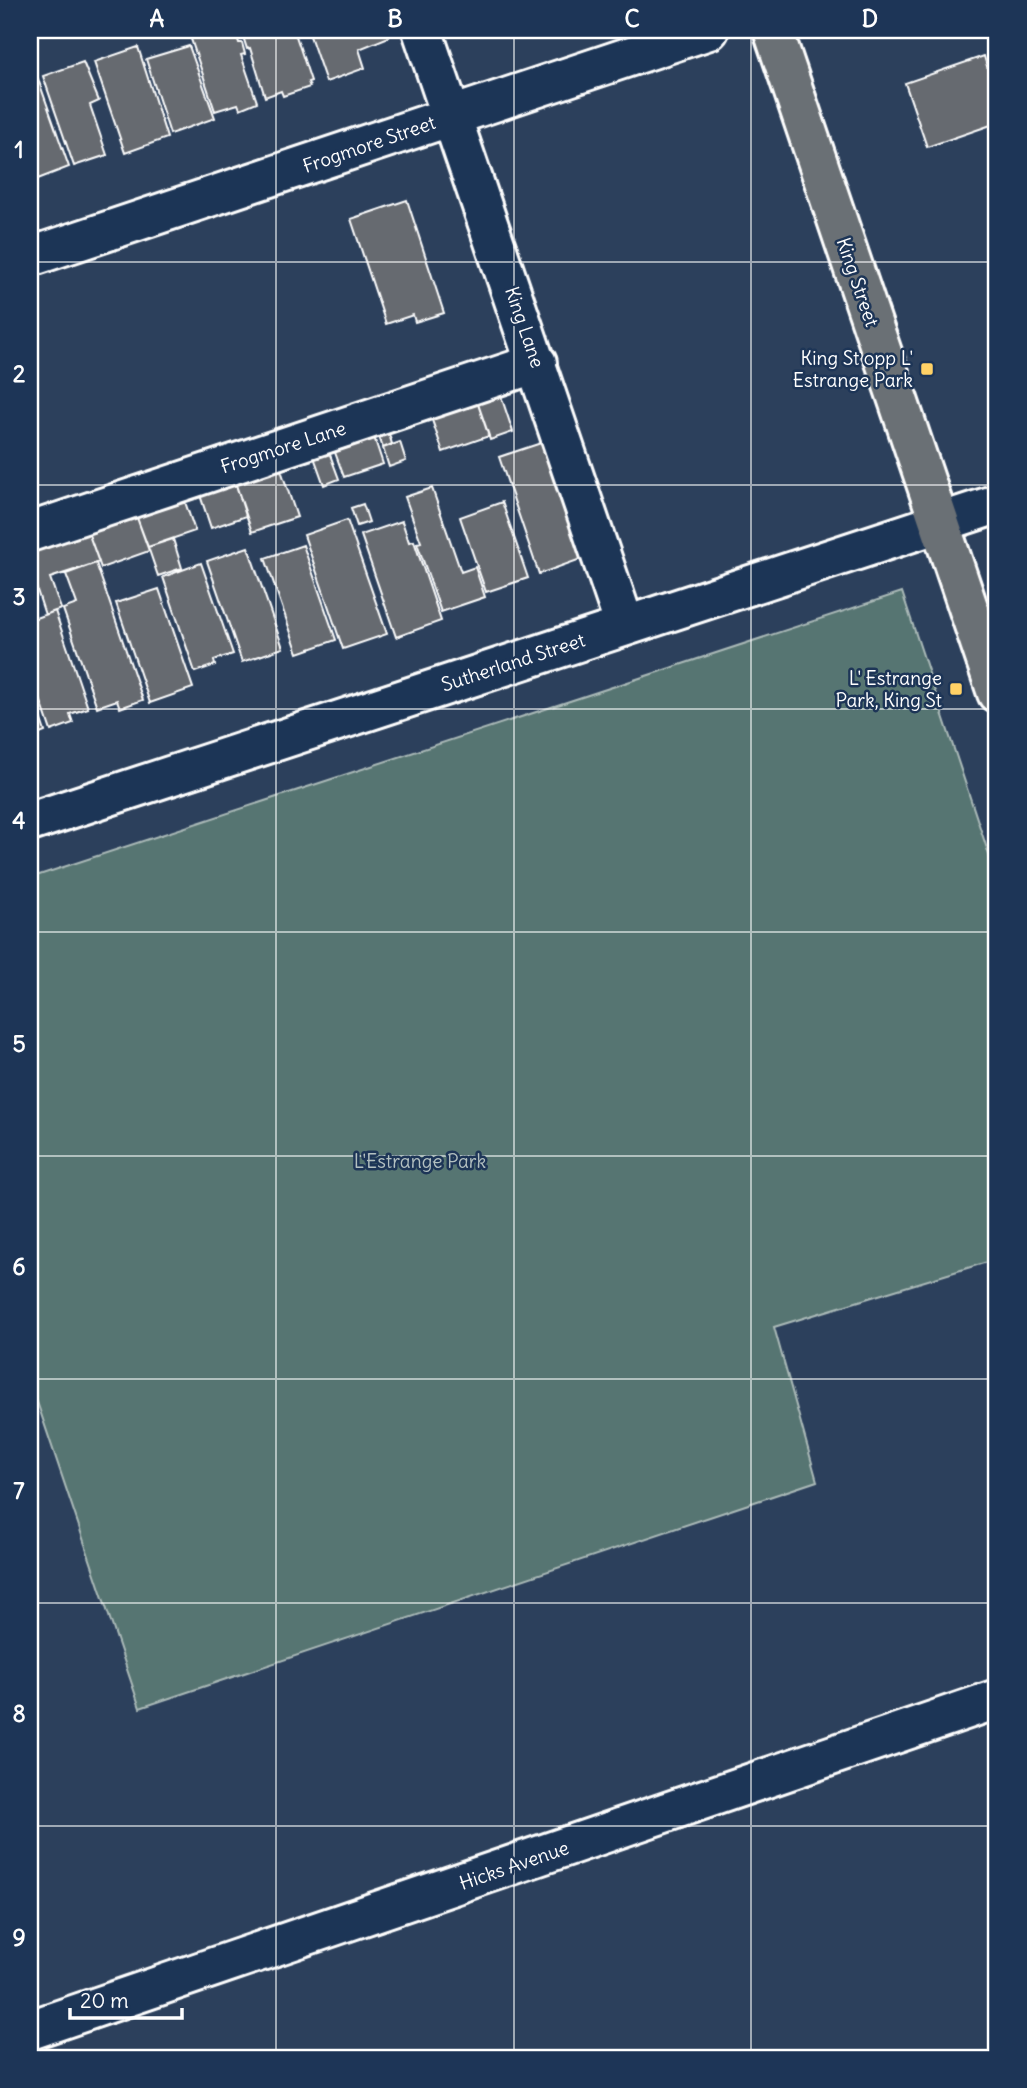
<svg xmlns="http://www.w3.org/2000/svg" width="1027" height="2088" viewBox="0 0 1027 2088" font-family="Delius,sans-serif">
<rect width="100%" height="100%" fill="#2c405c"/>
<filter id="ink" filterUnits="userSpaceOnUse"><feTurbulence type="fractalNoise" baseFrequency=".0143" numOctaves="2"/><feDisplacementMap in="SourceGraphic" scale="14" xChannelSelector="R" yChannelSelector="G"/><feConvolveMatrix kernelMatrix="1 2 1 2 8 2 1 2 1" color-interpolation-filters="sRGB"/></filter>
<g filter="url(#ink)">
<path fill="#577472" stroke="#abbab8" stroke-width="2" d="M 902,592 L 997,879 L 997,1259 L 774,1327 L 817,1481 L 140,1708 L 30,1381 L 30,878 Z"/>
<path fill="#666a70" stroke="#fff" stroke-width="2" d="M 188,30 L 235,30 L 239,43 L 242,43 L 245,54 L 241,55 L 257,102 L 240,109 L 238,104 L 215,111 Z
M 241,30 L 294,30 L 311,81 L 308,82 L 310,87 L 283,96 L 281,91 L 265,97 L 250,48 L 247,49 Z
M 308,30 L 387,30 L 389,37 L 359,49 L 365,68 L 326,82 Z
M 189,46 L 215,118 L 170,134 L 146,59 Z
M 138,47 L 167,138 L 125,153 L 94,62 Z
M 984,56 L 989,73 L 997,70 L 997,123 L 927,147 L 905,83 Z
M 83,62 L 99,101 L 90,105 L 107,155 L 74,166 L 43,76 Z
M 38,79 L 69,167 L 30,182 L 30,81 Z
M 407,200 L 444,313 L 415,322 L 413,315 L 386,324 L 351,219 Z
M 500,393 L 513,432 L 490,440 L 477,401 Z
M 477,401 L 489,436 L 443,452 L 431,417 Z
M 388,431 L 392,444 L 383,448 L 378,434 Z
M 373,434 L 383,464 L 344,477 L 333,447 Z
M 400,442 L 406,461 L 389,467 L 383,448 Z
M 541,443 L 581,559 L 539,574 L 499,457 Z
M 329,452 L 339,479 L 324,485 L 314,457 Z
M 279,464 L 297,517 L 252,532 L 234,479 Z
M 234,479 L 246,516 L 211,528 L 199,492 Z
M 432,488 L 461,572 L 475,567 L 485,597 L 441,612 L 417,543 L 421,542 L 405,497 Z
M 184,499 L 195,531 L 148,547 L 136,515 Z
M 502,502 L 528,578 L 486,592 L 460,517 Z
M 363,504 L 369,522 L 357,526 L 351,508 Z
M 136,515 L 149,551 L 101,568 L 88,532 Z
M 347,520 L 387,634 L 343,649 L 304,535 Z
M 402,521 L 409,542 L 414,541 L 441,621 L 396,637 L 361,535 Z
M 88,532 L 99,562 L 50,578 L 61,609 L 45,615 L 35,584 L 30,585 L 30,552 Z
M 173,539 L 182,568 L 158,576 L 148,547 Z
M 303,545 L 336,640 L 298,653 L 265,558 Z
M 248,547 L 283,648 L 242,662 L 207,561 Z
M 96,563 L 143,700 L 120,708 L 117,700 L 97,707 L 63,609 L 77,604 L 66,574 Z
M 201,563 L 233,654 L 214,660 L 215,665 L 195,672 L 163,577 Z
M 159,589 L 193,688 L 150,703 L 116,603 Z
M 55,611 L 88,708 L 70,714 L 73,723 L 51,731 L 30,669 L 30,620 Z
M 30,687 L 45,732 L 30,738 Z"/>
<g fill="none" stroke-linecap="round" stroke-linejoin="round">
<g stroke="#fff" stroke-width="44">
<path id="minor" d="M 422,30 L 625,626
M 30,257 L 709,30
M 30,532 L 537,363
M 30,822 L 997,504
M 30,2030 L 997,1699"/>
</g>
<g stroke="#fff" stroke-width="44">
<path id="major" d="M 773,30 L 997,693"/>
</g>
<use href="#minor" stroke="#1d3557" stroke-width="38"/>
<use href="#major" stroke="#6a7074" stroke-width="38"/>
</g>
</g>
<path fill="none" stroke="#fff" stroke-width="2" stroke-opacity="0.55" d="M 276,30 L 276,2058M 514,30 L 514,2058M 751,30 L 751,2058M 30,262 L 997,262M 30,485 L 997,485M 30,709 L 997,709M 30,932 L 997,932M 30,1156 L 997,1156M 30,1379 L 997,1379M 30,1603 L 997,1603M 30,1826 L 997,1826"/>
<g fill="#ffd166" stroke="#1d3557" stroke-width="2.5">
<rect x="920" y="362" width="14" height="14" rx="3.5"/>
<rect x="949" y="682" width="14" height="14" rx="3.5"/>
</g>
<g text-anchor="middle" stroke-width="5" stroke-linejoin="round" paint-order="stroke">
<g font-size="19" fill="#fff" stroke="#1d3557">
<text transform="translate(369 144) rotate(-19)" y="7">Frogmore Street</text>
<text transform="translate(858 282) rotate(71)" y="7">King Street</text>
<text transform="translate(525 327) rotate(71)" y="7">King Lane</text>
<text transform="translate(283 447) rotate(-18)" y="7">Frogmore Lane</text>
<text transform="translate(513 662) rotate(-18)" y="7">Sutherland Street</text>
<text transform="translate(514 1865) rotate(-19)" y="7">Hicks Avenue</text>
</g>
<g font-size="19" fill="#fff" stroke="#1d3557" text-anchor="end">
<text x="913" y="365">King St opp L'<tspan x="913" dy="22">Estrange Park</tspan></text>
<text x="942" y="685">L' Estrange<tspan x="942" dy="22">Park, King St</tspan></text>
</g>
<g font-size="19" fill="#b3c0c0" stroke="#1d3557">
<text x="420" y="1168">L'Estrange Park</text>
</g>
</g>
<rect width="1027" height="2088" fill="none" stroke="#1d3557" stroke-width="77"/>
<path d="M70 2008v10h112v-10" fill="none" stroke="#ffffff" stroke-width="3.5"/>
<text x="80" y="2008" font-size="21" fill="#ffffff" stroke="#1d3557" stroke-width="5" paint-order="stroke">20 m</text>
<rect x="38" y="38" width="950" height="2012" fill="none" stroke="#fff" stroke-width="2.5"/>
<g font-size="23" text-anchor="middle" font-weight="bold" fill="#fff">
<text x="157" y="27">A</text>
<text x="395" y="27">B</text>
<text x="632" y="27">C</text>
<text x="870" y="27">D</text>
<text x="19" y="158">1</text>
<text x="19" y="382">2</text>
<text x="19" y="605">3</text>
<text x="19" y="829">4</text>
<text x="19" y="1052">5</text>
<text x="19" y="1275">6</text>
<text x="19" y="1499">7</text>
<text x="19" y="1722">8</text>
<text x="19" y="1946">9</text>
</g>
</svg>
